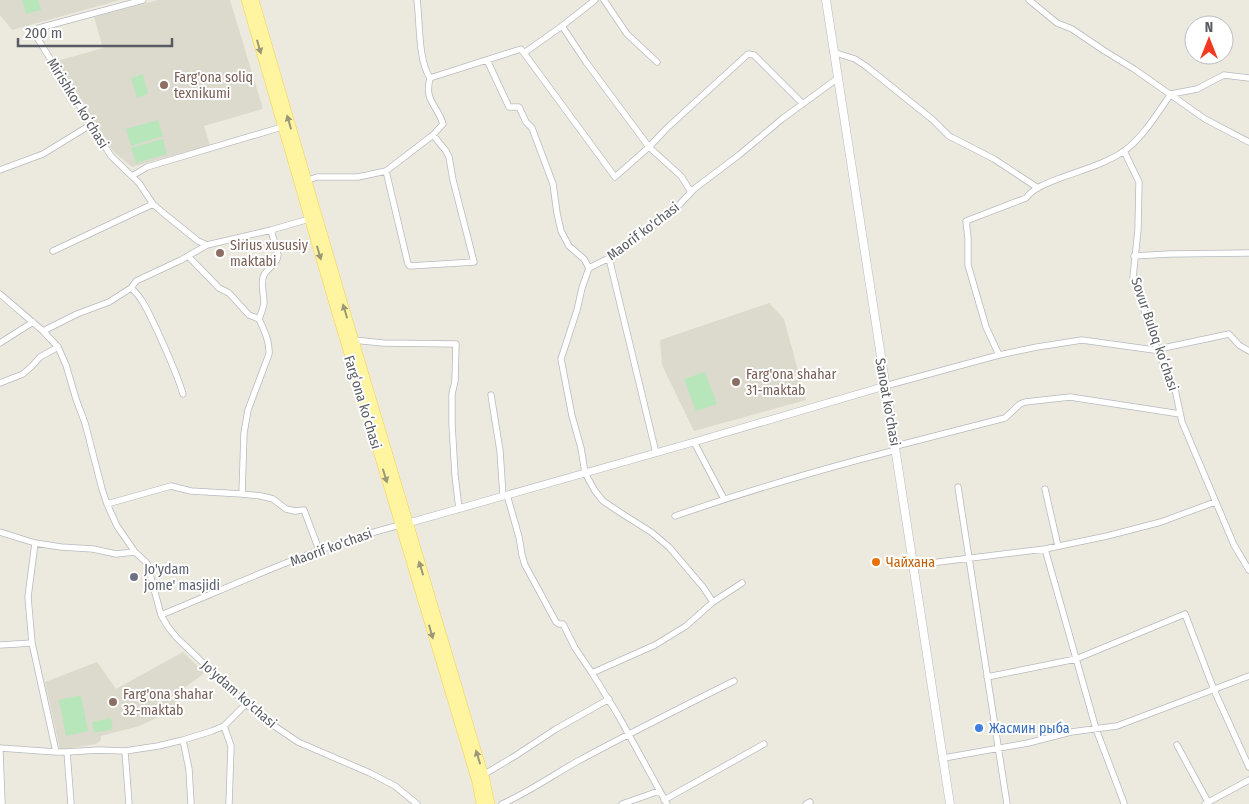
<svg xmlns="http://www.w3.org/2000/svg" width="1249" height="804" viewBox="0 0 1249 804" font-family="'Fira Sans Condensed',sans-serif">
<rect width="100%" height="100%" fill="#eceade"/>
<path fill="#dcd9cd" d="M 0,0 L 120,0 L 12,30 L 0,15 Z
M 158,0 L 230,0 L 263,109 L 204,126 L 210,145 L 132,167 L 113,151 L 57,61 L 103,48 L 94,17 Z
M 769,303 L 784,319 L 806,400 L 694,431 L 662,365 L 660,340 Z
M 183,652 L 205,673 L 173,696 L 179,708 L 139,726 L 101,736 L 101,740 L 96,744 L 60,750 L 45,682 L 97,662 L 116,689 Z"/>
<path fill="#b8e6bb" d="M 22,0 L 38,0 L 41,10 L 26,14 Z
M 143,74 L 148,94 L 137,98 L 131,78 Z
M 158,120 L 163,136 L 131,146 L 126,129 Z
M 163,139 L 167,154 L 136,163 L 131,148 Z
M 705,372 L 717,404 L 696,411 L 684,379 Z
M 81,695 L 88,731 L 66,736 L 59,700 Z
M 111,718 L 113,729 L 94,733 L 92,722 Z"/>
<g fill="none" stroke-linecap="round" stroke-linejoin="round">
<g stroke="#b7b9bf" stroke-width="7">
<path id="minor" d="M 143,0 L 39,28 L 36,36 L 111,156 L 139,183 L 153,204 L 162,212 L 198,241 L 207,245
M 417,0 C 420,22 418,60 430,78
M 604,0 L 627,34 L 657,62
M 1029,0 L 1057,23 L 1072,29 L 1103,50 L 1134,69 L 1205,119 L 1249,142
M 562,26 L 595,0
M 833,52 L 855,59 L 867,67 L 933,120 L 949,136 L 994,159 L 1038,188
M 524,53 L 562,26 L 586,62 L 649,147 L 681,176 L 691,192
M 487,60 L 509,107 L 519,107 L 526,122 L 532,128 L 553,184 L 557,213 L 561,231 L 569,246 L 584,259 L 589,268
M 1171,94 L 1197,89 L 1224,75 L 1249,78
M 433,135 L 443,124 C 437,104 424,102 430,78 L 521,49 L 615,177 L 649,147 L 667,128 L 748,54 L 754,55 L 803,104
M 1124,151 L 1139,182 L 1138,230 L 1133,277 L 1157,349 L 1175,389 L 1182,422 L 1234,545 L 1249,570
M 0,170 L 43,154 L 92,124
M 132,176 L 147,167 L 282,127
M 306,181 L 317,177 L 358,177 L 386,171 L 433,135 L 446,151 L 449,157 L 453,180 L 474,262 L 410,266 L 408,264 L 386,171
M 53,251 L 153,204
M 1134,256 L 1169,254 L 1249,253
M 609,258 L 656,453
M 131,288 C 143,298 149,314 156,328 C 166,350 176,371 183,394
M 0,294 L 43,331 L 58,347 L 66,365 L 76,399 L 85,423 L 102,489 L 107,504 L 117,526 L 135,552 L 147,563 L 161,615 L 168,627 L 177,638 L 246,704 L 270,723 L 298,742 L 370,773 L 395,786 L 417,804
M 259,319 C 261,314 263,309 264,303 C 264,295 260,282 264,275 C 268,267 277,265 278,255 L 271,230
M 43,331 L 77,314 L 109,302 L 131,288 L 136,281 L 181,260 L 207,245 L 271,230 L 309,219
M 353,340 L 383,343 L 456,344 L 455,381 L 452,394 L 452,424 L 455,475 L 459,509
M 0,343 L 33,322
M 999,355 L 986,327 L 968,265 L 968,238 L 966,221 L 1026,198 C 1034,187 1050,182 1063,177 C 1082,170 1107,163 1124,151 C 1142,139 1158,112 1171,94
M 0,383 L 23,374 L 32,366 L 40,357 L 58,347
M 885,386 L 999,355 L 1037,347 L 1082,340 L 1154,350 L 1229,334 L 1239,345 L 1249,351
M 491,395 L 500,451 L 503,496
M 694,442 L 724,499
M 896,446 L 1005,418 L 1020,404 L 1025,402 L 1070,397 L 1180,414
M 958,487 L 1007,804
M 1045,489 L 1058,546
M 242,494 L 261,496 L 273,499 L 286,509 L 295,511 L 304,510 L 319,550
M 507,495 L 519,537 L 522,555 L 525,565 L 556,622 L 559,624 L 563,624 L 575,648 L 592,673 L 618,715 L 667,804
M 107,504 L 171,486 L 191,491 L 242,494 L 244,433 L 248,410 L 269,354 C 270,342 264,330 259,319 L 249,315 L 229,293 L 219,288 L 189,257
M 675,516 C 747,491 822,469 896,450
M 0,532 L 35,543 L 61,547 L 93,549 L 116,554 L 135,552
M 1045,549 L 1096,729 L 1124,803
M 914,565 L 1045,549 L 1107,536 L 1161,522 L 1215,502
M 713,602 L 703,587 L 669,547 L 651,532 L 621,513 L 603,501 L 595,491 L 585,473 L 581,448 L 572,416 L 561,359 L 577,310 L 582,288 L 589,268 L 617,254 L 648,230 L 680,204 L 694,189 L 739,155 L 782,119 L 838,78
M 161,615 C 239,583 317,546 400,525
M 32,643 L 28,597 L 35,543
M 0,645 L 32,643 L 56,752 L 0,748
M 592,673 L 655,645 L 686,626 L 713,602 L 742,583
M 987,677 L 1076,659 L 1185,614 L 1214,690 L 1249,767
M 224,726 L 231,746 L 229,804
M 183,740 L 212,731 L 224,726 L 246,704
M 1177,745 L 1208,802
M 0,751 L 2,804
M 125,751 L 158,746 L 183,740 L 189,769 L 191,804
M 56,752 L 67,752 L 71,804
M 67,752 L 98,750 L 125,751 L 129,804
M 944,758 L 1028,743 L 1071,732 L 1117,726 L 1249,676
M 483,775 L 515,756 L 556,729 L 609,699
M 664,800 L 764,744
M 502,804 C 529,792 553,775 578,761 C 630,733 682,707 734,681
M 622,804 L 659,791
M 806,804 L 810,802
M 1205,804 L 1249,780"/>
</g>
<g stroke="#b7b9bf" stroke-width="8">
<path id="tertiary" d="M 405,524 L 694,442 L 885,386"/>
</g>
<g stroke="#b7bbc2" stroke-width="9">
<path id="secondary" d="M 826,0 L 950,804"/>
</g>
<g stroke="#f8d04b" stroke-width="10">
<path id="primary" d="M 246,0 L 335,307 L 477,782 L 481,804
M 254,0 L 343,304 L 485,780 L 490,804"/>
</g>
<use href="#minor" stroke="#fff" stroke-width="5.5"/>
<use href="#tertiary" stroke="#fff" stroke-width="7"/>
<use href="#secondary" stroke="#fff" stroke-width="8"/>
<use href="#primary" stroke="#fff4a0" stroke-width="9"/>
</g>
<defs><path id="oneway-solid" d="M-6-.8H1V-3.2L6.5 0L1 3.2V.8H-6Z" transform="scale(1.25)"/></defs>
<g fill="#9b987a">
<use href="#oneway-solid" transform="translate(259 47) rotate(74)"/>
<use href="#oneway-solid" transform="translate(289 122) rotate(-106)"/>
<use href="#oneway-solid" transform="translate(319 253) rotate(74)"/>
<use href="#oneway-solid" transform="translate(345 311) rotate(-107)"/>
<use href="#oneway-solid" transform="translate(385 476) rotate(73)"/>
<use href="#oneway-solid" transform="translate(421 568) rotate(-107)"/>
<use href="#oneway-solid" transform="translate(431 632) rotate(74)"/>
<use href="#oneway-solid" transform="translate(478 757) rotate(-107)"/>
</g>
<g fill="#8d6e63" stroke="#fff" stroke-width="2">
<circle cx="164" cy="85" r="5"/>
<circle cx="220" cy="253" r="5"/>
<circle cx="736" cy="382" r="5"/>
<circle cx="113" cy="702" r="5"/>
</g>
<circle fill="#e8710a" stroke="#fff" stroke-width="2" cx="876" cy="562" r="5"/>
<circle fill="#6b7280" stroke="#fff" stroke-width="2" cx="134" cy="577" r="5"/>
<circle fill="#3f7fe0" stroke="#fff" stroke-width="2" cx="979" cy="728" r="5"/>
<g text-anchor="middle" stroke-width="4" stroke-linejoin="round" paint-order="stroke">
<g font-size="14" fill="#785e54" stroke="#fff" text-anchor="start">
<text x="174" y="82">Farg'ona soliq<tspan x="174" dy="16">texnikumi</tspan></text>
<text x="230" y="250">Sirius xususiy<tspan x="230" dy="16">maktabi</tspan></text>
<text x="746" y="379">Farg'ona shahar<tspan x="746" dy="16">31-maktab</tspan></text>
<text x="123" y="699">Farg'ona shahar<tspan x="123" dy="16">32-maktab</tspan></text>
</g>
<g font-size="14" fill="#585b61" stroke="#fff">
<text transform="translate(78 103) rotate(58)" y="5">Mirishkor koʻchasi</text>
<text transform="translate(643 231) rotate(-37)" y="5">Maorif ko'chasi</text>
<text transform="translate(1155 334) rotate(71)" y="5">Sovur Buloq koʻchasi</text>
<text transform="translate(363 402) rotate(73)" y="5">Fargʻona koʻchasi</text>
<text transform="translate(888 402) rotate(80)" y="5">Sanoat ko'chasi</text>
<text transform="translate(331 547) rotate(-20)" y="5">Maorif ko'chasi</text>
<text transform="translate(239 694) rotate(41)" y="5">Jo'ydam ko'chasi</text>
</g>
<g font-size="14" fill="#c56008" stroke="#fff" text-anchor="start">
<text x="886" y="567">Чайхана</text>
</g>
<g font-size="14" fill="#5b616d" stroke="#fff" text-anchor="start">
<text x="144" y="574">Jo'ydam<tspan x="144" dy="16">jome' masjidi</tspan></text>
</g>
<g font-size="14" fill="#366cbe" stroke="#fff" text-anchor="start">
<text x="989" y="733">Жасмин рыба</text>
</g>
</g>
<g transform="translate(1209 40)"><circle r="24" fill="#ffffff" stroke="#bcbdc0"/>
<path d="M0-4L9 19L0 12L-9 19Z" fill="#f2391f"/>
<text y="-8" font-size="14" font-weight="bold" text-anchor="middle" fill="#585b61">N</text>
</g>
<path d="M18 38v8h154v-8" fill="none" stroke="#585b61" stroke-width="2.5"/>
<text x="25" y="38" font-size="15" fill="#585b61" stroke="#ffffff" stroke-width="4" paint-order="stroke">200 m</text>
</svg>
